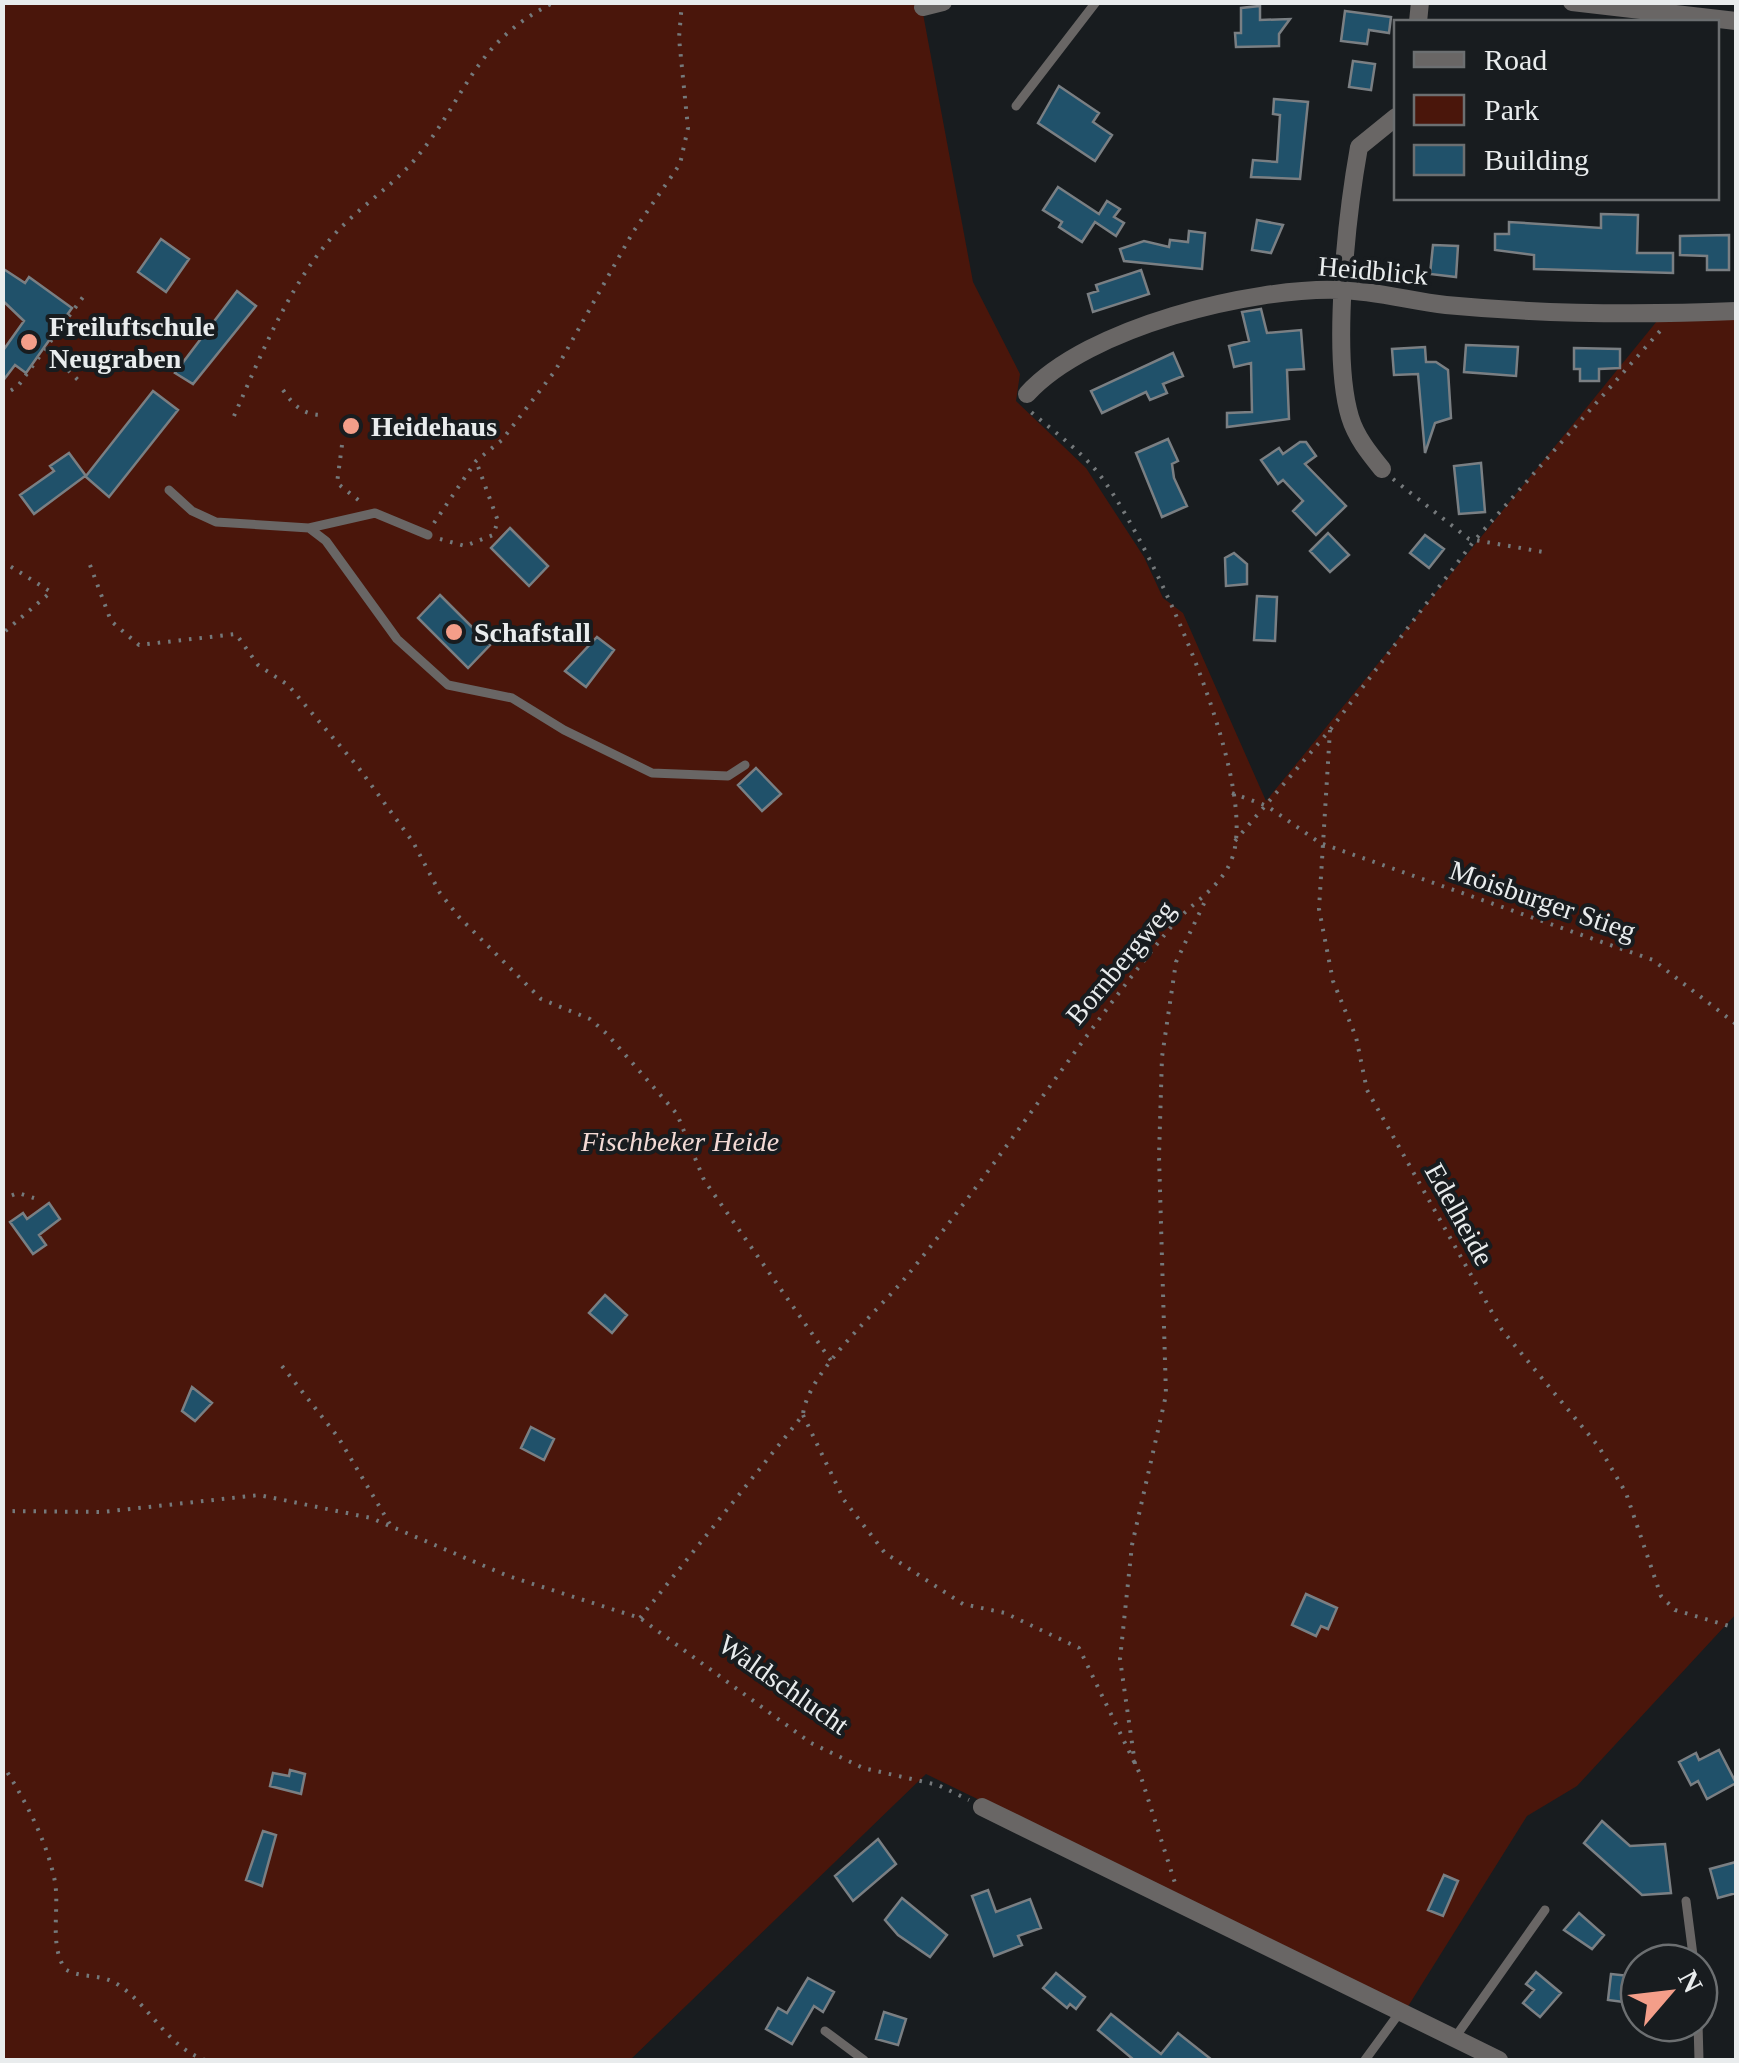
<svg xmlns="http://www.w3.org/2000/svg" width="1739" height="2063" viewBox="0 0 1739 2063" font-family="Georgia,serif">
<rect width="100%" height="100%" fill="#181c1f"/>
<path fill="#4a160b" d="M 3,3 L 921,3 L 973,282 L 1020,374 L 1016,401 L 1086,468 L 1144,557 L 1163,598 L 1183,613 L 1266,801 L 1657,321 L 1736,315 L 1736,1614 L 1577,1786 L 1527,1816 L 1407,2008 L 926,1774 L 630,2060 L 3,2060 Z"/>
<path fill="#20516a" stroke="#7a7f83" stroke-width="2.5" d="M 1260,6 L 1260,20 L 1290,19 L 1279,34 L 1279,46 L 1236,47 L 1235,33 L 1241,33 L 1241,8 Z
M 1345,11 L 1391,17 L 1389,33 L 1369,30 L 1367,44 L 1341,41 Z
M 1353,61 L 1375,64 L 1371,90 L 1349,87 Z
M 1059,86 L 1099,113 L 1093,122 L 1112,135 L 1095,161 L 1038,123 Z
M 1274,99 L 1308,102 L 1300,179 L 1251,177 L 1253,160 L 1277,162 L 1280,115 L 1273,114 Z
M 1058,187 L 1099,214 L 1107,201 L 1120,209 L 1114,217 L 1124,223 L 1116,236 L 1095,222 L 1082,242 L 1059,227 L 1062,222 L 1043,210 Z
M 1601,214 L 1638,215 L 1637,253 L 1673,253 L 1673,273 L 1534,269 L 1534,255 L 1495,250 L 1495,234 L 1509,234 L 1509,222 L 1601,228 Z
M 1257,220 L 1283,225 L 1271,253 L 1252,250 Z
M 1189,231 L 1205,233 L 1202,269 L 1124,261 L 1120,249 L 1144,241 L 1169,247 L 1170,240 L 1188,242 Z
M 1729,235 L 1729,270 L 1707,270 L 1707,256 L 1680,255 L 1680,236 Z
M 161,239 L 189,259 L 166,292 L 138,272 Z
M 1433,245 L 1458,246 L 1456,277 L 1430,274 Z
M 2,268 L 25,283 L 29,277 L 72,308 L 26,373 L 15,365 L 2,382 L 2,352 L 24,321 L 2,300 Z
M 1141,270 L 1149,294 L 1093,312 L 1088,294 L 1098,291 L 1096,285 Z
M 237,291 L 256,306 L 193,384 L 175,373 Z
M 1261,309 L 1267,333 L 1301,330 L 1304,369 L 1287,370 L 1289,419 L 1227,427 L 1227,413 L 1252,412 L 1251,363 L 1234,367 L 1229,346 L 1249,341 L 1242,312 Z
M 1466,345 L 1518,347 L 1516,376 L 1464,372 Z
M 1425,347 L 1426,362 L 1436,362 L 1448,370 L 1451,418 L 1435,423 L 1425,453 L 1418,374 L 1394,375 L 1392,349 Z
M 1574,348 L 1620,349 L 1620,368 L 1599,369 L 1599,381 L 1580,381 L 1580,369 L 1574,369 Z
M 1173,353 L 1183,376 L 1163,384 L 1167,393 L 1150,400 L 1146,392 L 1102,413 L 1091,391 Z
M 153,391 L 178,410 L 109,497 L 85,476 L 34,514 L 20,495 L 54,471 L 50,466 L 69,453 L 86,476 Z
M 1168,439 L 1178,461 L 1172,464 L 1174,478 L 1187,506 L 1162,517 L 1136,453 Z
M 1300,442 L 1306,442 L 1316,456 L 1305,464 L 1346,506 L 1316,535 L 1293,511 L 1303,501 L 1283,480 L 1278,484 L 1261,460 L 1279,448 L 1283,454 Z
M 1481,463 L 1485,512 L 1459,514 L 1454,466 Z
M 510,528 L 548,566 L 529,586 L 491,548 Z
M 1328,533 L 1349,555 L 1330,572 L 1310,551 Z
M 1425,535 L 1444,549 L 1429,568 L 1410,553 Z
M 1234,553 L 1247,564 L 1247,584 L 1226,586 L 1225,558 Z
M 440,595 L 490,645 L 468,668 L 418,618 Z
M 1257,596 L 1277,597 L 1275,641 L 1254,640 Z
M 597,637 L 614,650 L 586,687 L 565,671 Z
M 756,768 L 781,794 L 762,811 L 738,785 Z
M 49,1203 L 60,1219 L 39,1235 L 46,1245 L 33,1254 L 10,1222 L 23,1213 L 27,1219 Z
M 605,1295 L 627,1315 L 612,1333 L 589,1313 Z
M 192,1387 L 212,1403 L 195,1421 L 182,1411 Z
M 531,1427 L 554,1439 L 544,1460 L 521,1448 Z
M 1306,1594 L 1337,1608 L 1328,1629 L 1321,1626 L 1316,1636 L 1292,1625 Z
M 1719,1750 L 1736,1783 L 1707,1799 L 1698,1781 L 1691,1785 L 1679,1762 L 1696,1753 L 1699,1760 Z
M 290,1770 L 305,1774 L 301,1794 L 270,1786 L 273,1773 L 289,1776 Z
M 1602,1821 L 1630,1846 L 1665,1844 L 1671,1893 L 1642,1895 L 1584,1843 Z
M 263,1831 L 276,1835 L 262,1886 L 246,1880 Z
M 878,1839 L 896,1864 L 853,1901 L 835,1876 Z
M 1736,1862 L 1736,1893 L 1718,1898 L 1710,1869 Z
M 1444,1875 L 1458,1881 L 1443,1916 L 1428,1910 Z
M 988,1890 L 996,1912 L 1030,1899 L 1041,1928 L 1018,1936 L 1022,1945 L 994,1956 L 972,1896 Z
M 902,1898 L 947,1935 L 930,1957 L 898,1935 L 885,1920 Z
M 1579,1913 L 1604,1935 L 1592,1949 L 1564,1930 Z
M 1536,1972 L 1561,1993 L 1540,2017 L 1523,2003 L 1534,1990 L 1526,1984 Z
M 1056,1973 L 1085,1997 L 1076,2009 L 1070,2004 L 1067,2008 L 1043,1988 Z
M 1611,1974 L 1639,1977 L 1639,2004 L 1608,2000 Z
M 808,1978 L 834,1992 L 823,2012 L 814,2006 L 792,2044 L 766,2029 L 778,2008 L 787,2013 Z
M 884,2012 L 906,2019 L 898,2045 L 876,2039 Z
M 1111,2014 L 1161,2054 L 1178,2033 L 1212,2060 L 1134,2060 L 1098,2030 Z"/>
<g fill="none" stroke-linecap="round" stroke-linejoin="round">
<path stroke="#75797b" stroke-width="4" stroke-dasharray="2.5 8" stroke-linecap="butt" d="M 46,348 L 81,383
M 283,390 C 294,406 303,415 323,415
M 2,396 L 18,386 L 83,297
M 234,416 C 261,355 288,287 333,236 C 356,210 387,190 411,164 C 466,102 470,43 555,2
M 342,445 L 337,483 L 362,503
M 1393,479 L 1469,539 L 1549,553
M 434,523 L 476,461 L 502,440 L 555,371 L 633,232 L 680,164 L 688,128 L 679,38 L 682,2
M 440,539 L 465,546 L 493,535 L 498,521 L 476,461
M 2,561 L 51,592 L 2,634
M 90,565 L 111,621 L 139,645 L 236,634 L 258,665 L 288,685 L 358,767 L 413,842 L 440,893 L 459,917 L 541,999 L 590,1019 L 607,1034 L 677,1114 L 704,1180 L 832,1362
M 1330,730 L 1319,909 L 1333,981 L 1356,1037 L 1367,1090 L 1502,1330 L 1599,1447 L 1626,1493 L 1661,1596 L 1675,1610 L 1736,1628
M 1232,793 L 1267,806 L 1320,843 L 1653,960 L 1736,1024
M 1235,841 L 1330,730 L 1474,541 L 1660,331
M 2,1199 L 18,1193 L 34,1198
M 282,1366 L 338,1437 L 391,1526
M 803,1415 L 844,1500 L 885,1553 L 963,1604 L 1005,1613 L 1079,1648 L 1140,1774 L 1175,1883
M 2,1511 L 102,1512 L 259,1495 L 371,1518 L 508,1576 L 640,1618 L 811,1743 L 863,1768 L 938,1785 L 969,1800
M 640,1618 L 803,1415 C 806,1374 879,1310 906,1277 C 999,1164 1078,1040 1171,927 C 1192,901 1225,887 1234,852 C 1254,770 1155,554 1107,485 C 1087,455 1058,435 1031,412
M 2,1764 C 24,1798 45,1837 54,1877 C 61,1906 48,1943 65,1969 C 81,1979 100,1973 117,1984 C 150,2005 167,2047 205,2060
M 1135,1764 L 1120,1659 L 1132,1545 L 1166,1395 L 1159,1156 L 1162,1057 L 1176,962 L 1207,897"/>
<path stroke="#696665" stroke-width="9" d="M 1016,106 L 1096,2
M 169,490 L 192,511 L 216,522 L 309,528 L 375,513 L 428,535
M 309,528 L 326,541 L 397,639 L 448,685 L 512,698 L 564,730 L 652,773 L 728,776 L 745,765
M 1686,1901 L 1694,1963
M 1698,2023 L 1699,2060
M 825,2031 L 864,2060
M 1454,2039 L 1545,1910
M 1365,2060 L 1400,2012"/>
<path stroke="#696665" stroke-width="18" d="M 1572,2 L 1736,21
M 923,7 L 943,2
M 1418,22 L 1420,2
M 1027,394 C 1088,327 1252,287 1340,290 C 1376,291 1411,301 1446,305 C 1541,314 1641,315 1736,311
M 1382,469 C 1369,453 1356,437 1350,417 C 1331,354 1347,214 1359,147 L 1396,117
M 982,1807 L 1499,2060"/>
</g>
<g fill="#f49e89" stroke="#181c1f" stroke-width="4">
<circle cx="29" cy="342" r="10"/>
<circle cx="351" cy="426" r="10"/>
<circle cx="454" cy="632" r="10"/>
</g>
<g text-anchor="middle" stroke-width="8" stroke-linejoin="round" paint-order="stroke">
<g font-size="28" fill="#e9eced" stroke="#181c1f">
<text transform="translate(1373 270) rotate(5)" y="10">Heidblick</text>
<text transform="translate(1543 900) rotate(19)" y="10">Moisburger Stieg</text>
<text transform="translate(1120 962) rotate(-50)" y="10">Bornbergweg</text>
<text transform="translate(1460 1214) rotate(61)" y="10">Edelheide</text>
<text transform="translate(784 1684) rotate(35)" y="10">Waldschlucht</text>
</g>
<g font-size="28" font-weight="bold" fill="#e9eced" stroke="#181c1f" text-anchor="start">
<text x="49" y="336">Freiluftschule<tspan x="49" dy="32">Neugraben</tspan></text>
<text x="371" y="436">Heidehaus</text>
<text x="474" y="642">Schafstall</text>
</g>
<g font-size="28" font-style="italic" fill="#f3dad5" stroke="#181c1f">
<text x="680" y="1151">Fischbeker Heide</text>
</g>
</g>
<rect width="1739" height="2063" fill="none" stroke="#e9eced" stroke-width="10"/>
<rect x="1394" y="20" width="325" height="180" fill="#181c1f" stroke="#6c6f71" stroke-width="2.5"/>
<rect x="1414" y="52" width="50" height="15" fill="#696665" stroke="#6c6f71" stroke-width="2.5"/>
<text x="1484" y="70" font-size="30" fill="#e9eced">Road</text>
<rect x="1414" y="95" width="50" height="30" fill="#4a160b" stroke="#6c6f71" stroke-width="2.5"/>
<text x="1484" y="120" font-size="30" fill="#e9eced">Park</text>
<rect x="1414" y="145" width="50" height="30" fill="#20516a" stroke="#6c6f71" stroke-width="2.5"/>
<text x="1484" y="170" font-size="30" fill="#e9eced">Building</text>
<g transform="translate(1669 1993) rotate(62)"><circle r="48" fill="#181c1f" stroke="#6c6f71" stroke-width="2.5"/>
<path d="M0-8L18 38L0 25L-18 38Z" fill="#f49e89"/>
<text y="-15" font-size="28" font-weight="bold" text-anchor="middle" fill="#e9eced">N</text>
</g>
</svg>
